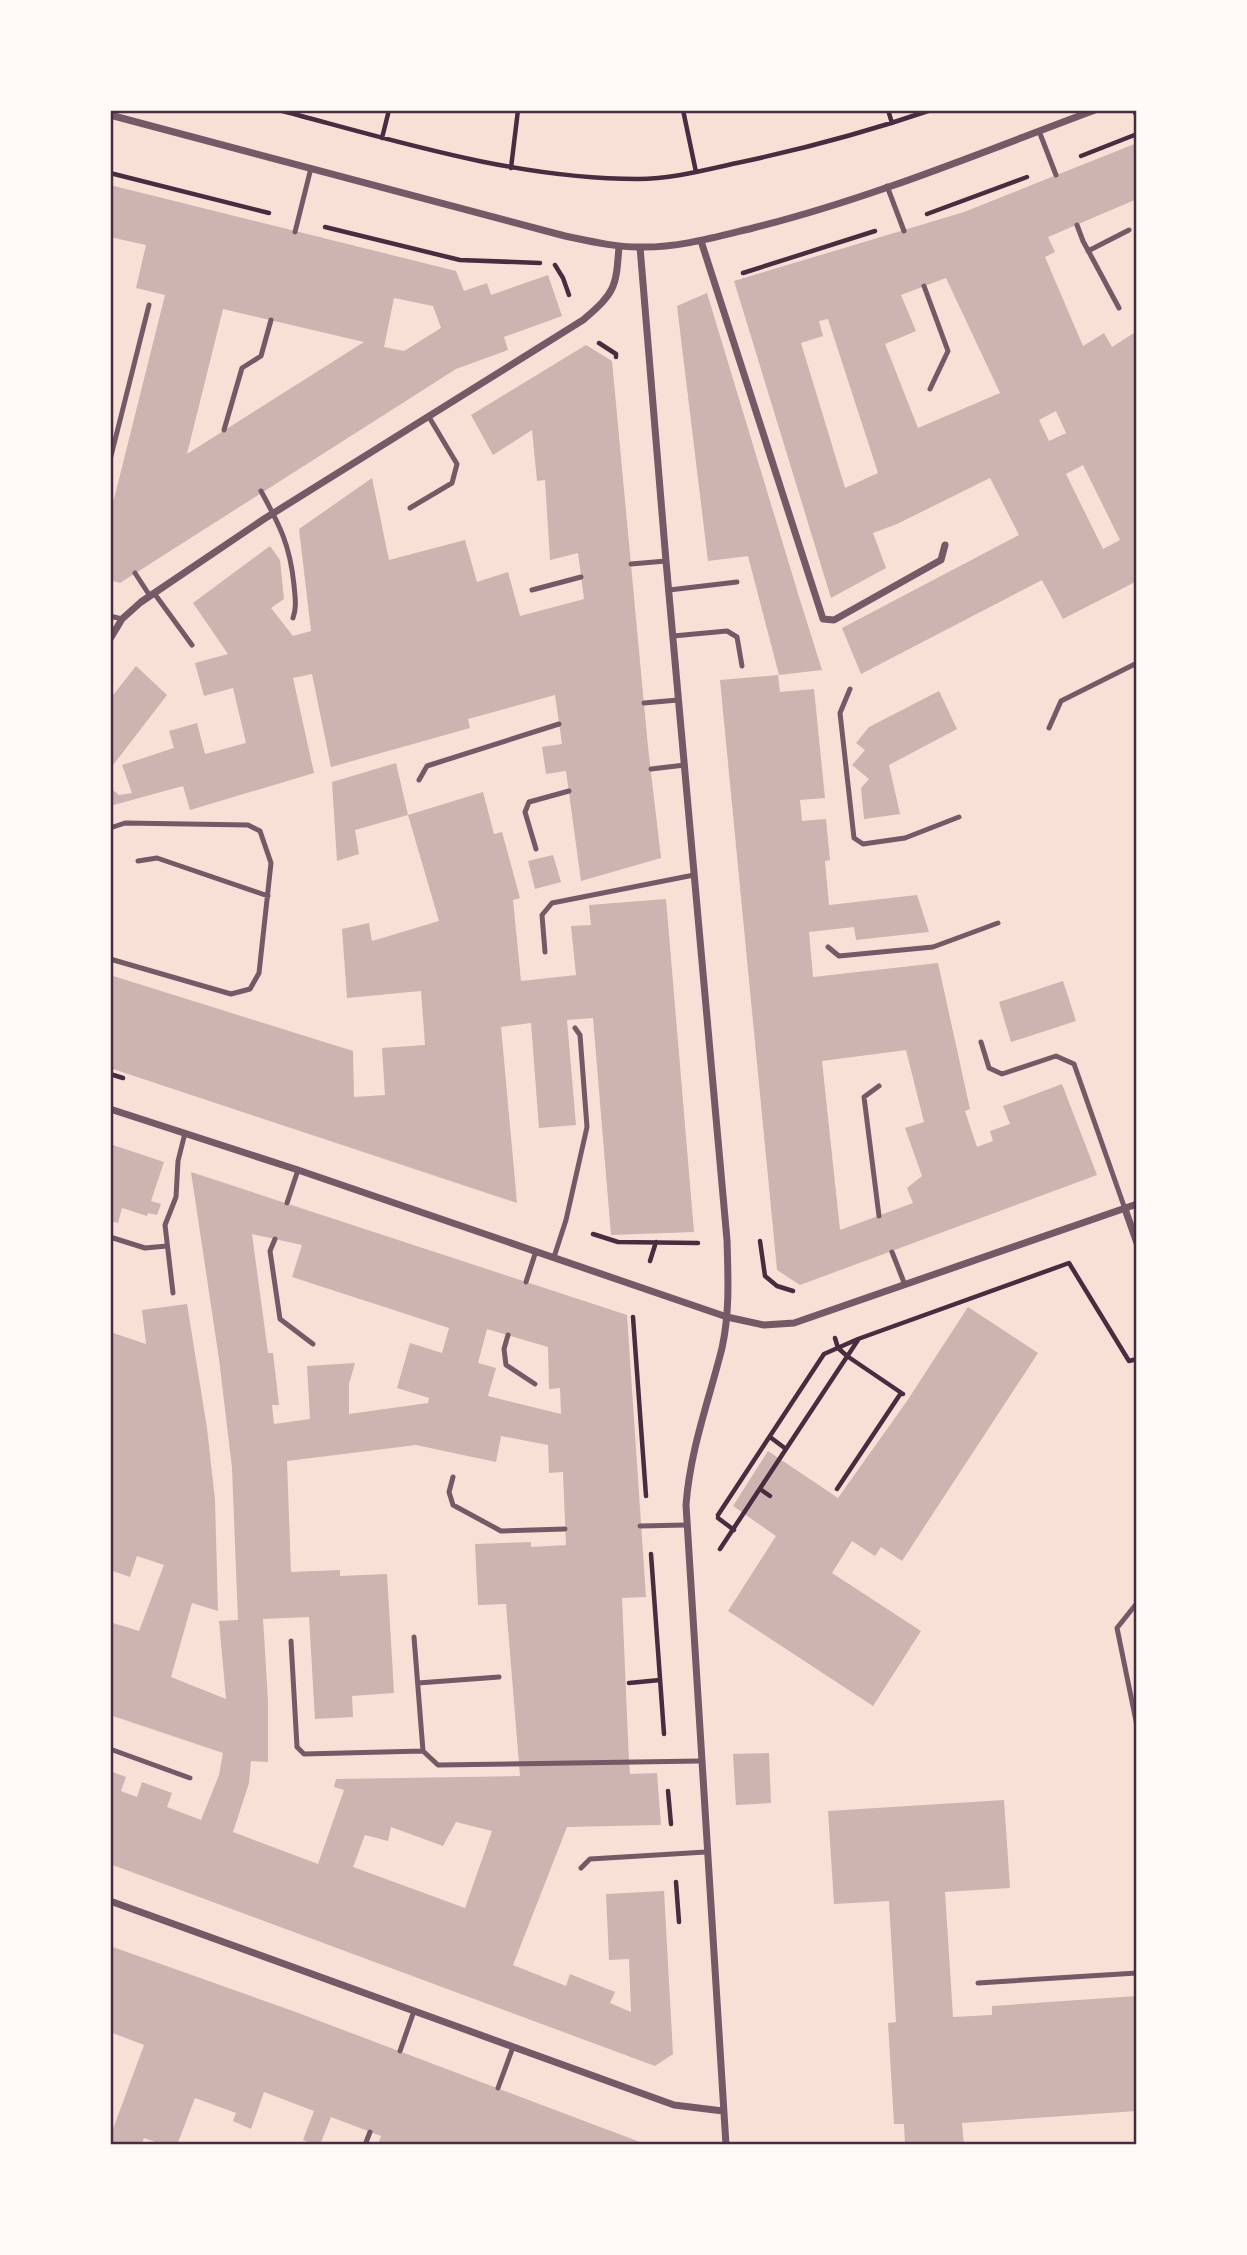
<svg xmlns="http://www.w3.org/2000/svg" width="1247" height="2255" viewBox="0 0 1247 2255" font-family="Helvetica,sans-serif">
<rect width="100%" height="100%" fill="#f7e1d7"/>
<path fill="#ccb4b1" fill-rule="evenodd" d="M 1137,143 L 1137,199 L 1048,237 L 1055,252 L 1045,257 L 1083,346 L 1104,333 L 1112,347 L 1137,331 L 1137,581 L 1063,619 L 1042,580 L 861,674 L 842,628 L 1019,535 L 990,478 L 897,524 L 873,533 L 886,568 L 831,598 L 734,281 L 964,212 ZM 946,278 L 1000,393 L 918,428 L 885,344 L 916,331 L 901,295 ZM 828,319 L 878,473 L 845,488 L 801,343 L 823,336 L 819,321 ZM 1056,411 L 1066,433 L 1049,441 L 1039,420 ZM 1083,465 L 1120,540 L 1103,549 L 1066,474 Z
M 110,185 L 456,271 L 464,291 L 487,283 L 491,295 L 548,275 L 562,316 L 504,337 L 508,350 L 456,369 L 120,583 L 110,580 L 110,501 L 114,499 L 165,295 L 136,288 L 146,245 L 110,237 ZM 394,298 L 433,306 L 441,328 L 404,351 L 384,347 ZM 223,309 L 364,342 L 187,454 Z
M 707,293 L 800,600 L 822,670 L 779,675 L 748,556 L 708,561 L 677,306 Z
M 586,345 L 612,361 L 648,747 L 661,858 L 581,881 L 566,771 L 546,774 L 542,747 L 562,744 L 555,695 L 468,719 L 470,728 L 331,767 L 312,674 L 293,678 L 314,773 L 190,810 L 183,786 L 110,806 L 110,788 L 119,795 L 132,793 L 122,765 L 174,748 L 169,731 L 197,723 L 205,754 L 246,743 L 233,688 L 204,696 L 195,663 L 228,654 L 193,603 L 270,546 L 280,560 L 284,599 L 271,608 L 293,636 L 311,631 L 299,529 L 372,478 L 389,560 L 465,540 L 477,582 L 508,572 L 520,616 L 584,599 L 578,553 L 550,560 L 545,480 L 537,481 L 532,430 L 493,455 L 471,415 Z
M 136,666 L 167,695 L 110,769 L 110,699 Z
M 778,675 L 780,692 L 814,689 L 825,798 L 800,800 L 802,821 L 826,819 L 830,860 L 825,861 L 829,905 L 917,895 L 929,932 L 856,940 L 854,927 L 809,932 L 813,977 L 938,963 L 970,1109 L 965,1111 L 977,1147 L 993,1141 L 990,1131 L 1010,1124 L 1003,1106 L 1062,1084 L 1097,1175 L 800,1285 L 777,1270 L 720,680 ZM 906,1050 L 924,1122 L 905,1128 L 922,1176 L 907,1188 L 913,1203 L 840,1230 L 822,1061 Z
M 939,691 L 957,729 L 889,765 L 900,814 L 864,819 L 861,788 L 869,779 L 852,765 L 865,750 L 856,743 L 869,727 Z
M 396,763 L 408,815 L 355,830 L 359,854 L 337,861 L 332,782 Z
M 483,792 L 494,834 L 502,832 L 520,898 L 513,900 L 521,981 L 576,975 L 571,926 L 591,925 L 589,905 L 666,899 L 694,1232 L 611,1235 L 593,1018 L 567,1020 L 576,1125 L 539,1128 L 531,1023 L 501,1027 L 517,1203 L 110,1068 L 110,975 L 353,1051 L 354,1097 L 385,1095 L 382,1048 L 425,1045 L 421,991 L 347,998 L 342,929 L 369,923 L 372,941 L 439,921 L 408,815 Z
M 553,855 L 561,882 L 535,889 L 528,861 Z
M 1063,981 L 1076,1021 L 1011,1042 L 999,1002 Z
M 110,1144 L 164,1162 L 151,1201 L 161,1204 L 157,1215 L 148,1213 L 147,1216 L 122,1208 L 118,1223 L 110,1221 Z
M 191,1172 L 627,1315 L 646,1597 L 622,1598 L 629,1762 L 630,1774 L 657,1773 L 661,1825 L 567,1827 L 513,1965 L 566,1986 L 570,1974 L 615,1992 L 610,2003 L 631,2012 L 629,1959 L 609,1960 L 606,1894 L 664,1891 L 673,2054 L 655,2066 L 110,1864 L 110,1771 L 126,1777 L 121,1791 L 137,1797 L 142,1782 L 172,1793 L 167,1807 L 201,1820 L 219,1775 L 223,1753 L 110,1715 L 110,1622 L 139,1631 L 164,1565 L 137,1556 L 130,1577 L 110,1570 L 110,1332 L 146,1344 L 142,1310 L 187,1304 L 207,1428 L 215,1500 L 218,1611 L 192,1603 L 171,1677 L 226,1699 L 219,1621 L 238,1620 L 232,1468 L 219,1359 ZM 252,1234 L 302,1245 L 292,1277 L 449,1328 L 442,1353 L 410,1343 L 397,1388 L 429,1398 L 428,1403 L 349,1414 L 349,1384 L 355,1363 L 307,1366 L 310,1419 L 274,1424 L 272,1405 L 279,1405 L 273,1353 L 268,1353 ZM 487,1329 L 548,1347 L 549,1389 L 560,1388 L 561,1414 L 488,1396 L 496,1368 L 478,1363 ZM 501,1436 L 548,1445 L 549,1473 L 563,1472 L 566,1545 L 531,1547 L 531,1542 L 475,1544 L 478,1605 L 506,1604 L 520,1776 L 336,1779 L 334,1787 L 344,1790 L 318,1864 L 233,1832 L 249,1783 L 251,1761 L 268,1762 L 268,1700 L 263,1619 L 309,1617 L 315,1719 L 353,1717 L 352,1696 L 394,1693 L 387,1574 L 340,1576 L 340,1570 L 291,1572 L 287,1461 L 416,1445 L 496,1462 ZM 456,1822 L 492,1831 L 465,1908 L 353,1867 L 365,1835 L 388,1841 L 391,1827 L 443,1846 Z
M 968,1307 L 1038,1353 L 902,1561 L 881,1547 L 875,1556 L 852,1541 L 832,1573 L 921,1631 L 873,1706 L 728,1611 L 776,1536 L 733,1506 L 768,1451 L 838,1498 L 907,1401 Z
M 769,1753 L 771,1803 L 736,1805 L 733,1754 Z
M 1004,1800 L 1010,1888 L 945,1892 L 953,2017 L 992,2015 L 992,2006 L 1137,1996 L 1137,2111 L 962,2123 L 964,2145 L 905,2145 L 904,2124 L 894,2124 L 888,2023 L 896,2022 L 889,1901 L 834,1904 L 828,1811 Z
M 110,1946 L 293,2011 L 648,2145 L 378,2145 L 381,2136 L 331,2117 L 320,2145 L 315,2145 L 303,2140 L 314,2111 L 264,2092 L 251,2129 L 233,2121 L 236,2113 L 195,2098 L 177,2145 L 163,2145 L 144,2138 L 141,2145 L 110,2145 L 110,2137 L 144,2045 L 110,2032 Z"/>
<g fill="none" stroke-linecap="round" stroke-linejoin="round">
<path stroke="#4a2c40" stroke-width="4.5" d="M 279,110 C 396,141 516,179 638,179 C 671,179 705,170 737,163 C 803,149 867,132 931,110
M 683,110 L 696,172
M 888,110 L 892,123
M 1134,110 L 1137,117
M 382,138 L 389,110
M 1081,156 L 1137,134
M 511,168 L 518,110
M 110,173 L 269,213
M 927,214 L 1027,177
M 325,227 L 460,260 L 540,263
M 555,265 L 563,278 L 569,295
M 743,273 L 875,231
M 599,343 L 616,354 L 616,357
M 110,1070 L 111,1068
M 110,1074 L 123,1078
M 593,1234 L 618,1242 L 698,1243
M 760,1241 L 765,1276 L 777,1286 L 793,1291
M 650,1261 L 656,1242
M 633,1317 L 646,1496
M 835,1338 L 838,1348 L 847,1356 L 903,1394
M 770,1437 L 786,1449
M 760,1489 L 770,1496
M 837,1489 L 901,1393
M 718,1515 L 824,1354 L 858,1339 L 1069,1263 L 1129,1361 L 1137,1359
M 718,1518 L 734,1530
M 720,1549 L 858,1340
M 651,1554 L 664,1734
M 629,1683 L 660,1680
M 668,1791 L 671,1824
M 676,1882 L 679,1922"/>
<path stroke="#755966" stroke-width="5" d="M 1039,131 L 1056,175
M 887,186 L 904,231
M 1077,225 L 1083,241 L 1119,308
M 295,232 L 311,168
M 1088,251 L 1129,230
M 924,286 L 948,351 L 930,389
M 224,430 L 242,368 L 261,356 L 271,320
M 110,460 L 149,305
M 261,491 C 280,526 290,545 294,585 C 295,597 297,607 293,618
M 410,508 L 452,483 L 457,464 L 429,417
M 631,564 L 666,561
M 135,573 L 150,596
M 532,590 L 581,577
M 669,590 L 737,582
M 154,593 L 192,645
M 110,616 L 122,619
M 673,636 L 727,631 L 737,637 L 742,666
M 850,689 L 840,713 L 854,838 L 863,844 L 905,838 L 959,817
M 644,703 L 678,700
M 1049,728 L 1061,701 L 1137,663
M 651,769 L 685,765
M 419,780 L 427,766 L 559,724
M 110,828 L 125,823 L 248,825 L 260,831 L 271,863 L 259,973 L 250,989 L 231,994 L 110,959
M 536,849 L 525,812 L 529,802 L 569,791
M 138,861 L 157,858 L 268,896
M 828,947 L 839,956 L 933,947 L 998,923
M 545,952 L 542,915 L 552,903 L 694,875
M 981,1042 L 989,1068 L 1002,1074 L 1056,1056 L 1074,1064 L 1125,1209
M 879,1086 L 864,1097 L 879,1216
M 287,1203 L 298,1170
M 110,1237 L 145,1248 L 167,1246
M 275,1239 L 270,1251 L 280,1319 L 313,1344
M 892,1252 L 905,1285
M 554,1257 L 566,1220 L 587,1127 L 580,1035 L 575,1028
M 526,1282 L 536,1251
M 173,1293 L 165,1225 L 176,1197 L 178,1161 L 185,1133
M 508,1335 L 504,1349 L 506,1365 L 535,1384
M 453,1477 L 449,1492 L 453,1505 L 501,1531 L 565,1529
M 640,1526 L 686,1525
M 1137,1603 L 1117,1628 L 1137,1726
M 414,1637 L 423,1751 L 438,1765 L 700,1761
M 291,1641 L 297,1747 L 304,1754 L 423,1751
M 418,1683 L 499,1677
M 110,1749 L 190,1778
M 581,1868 L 590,1859 L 706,1852
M 978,1983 L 1137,1973
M 400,2051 L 414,2011
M 498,2088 L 513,2047
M 365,2145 L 370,2132"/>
<path stroke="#755966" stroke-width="7" d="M 110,115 L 565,236 C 589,241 614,247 639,247 C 678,248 716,237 753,228 C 870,199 982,152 1095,110
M 701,241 L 823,619 L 834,620 L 941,560 L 945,545
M 640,247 L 666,561 L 727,1240 C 728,1276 730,1312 722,1348 C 709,1400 690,1450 686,1505 L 726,2145
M 110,639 L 122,619 L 141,602 L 264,519 L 583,320 C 616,292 616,287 619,246
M 110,1109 L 298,1170 L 727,1317 L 764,1325 L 794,1323 L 1137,1204
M 1125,1209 L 1137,1243
M 110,1901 L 674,2105 L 723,2111"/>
</g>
<rect width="1247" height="2255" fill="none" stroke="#fffaf5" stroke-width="224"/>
<rect x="112" y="112" width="1023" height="2031" fill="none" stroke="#4a2c40" stroke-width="2.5"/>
</svg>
